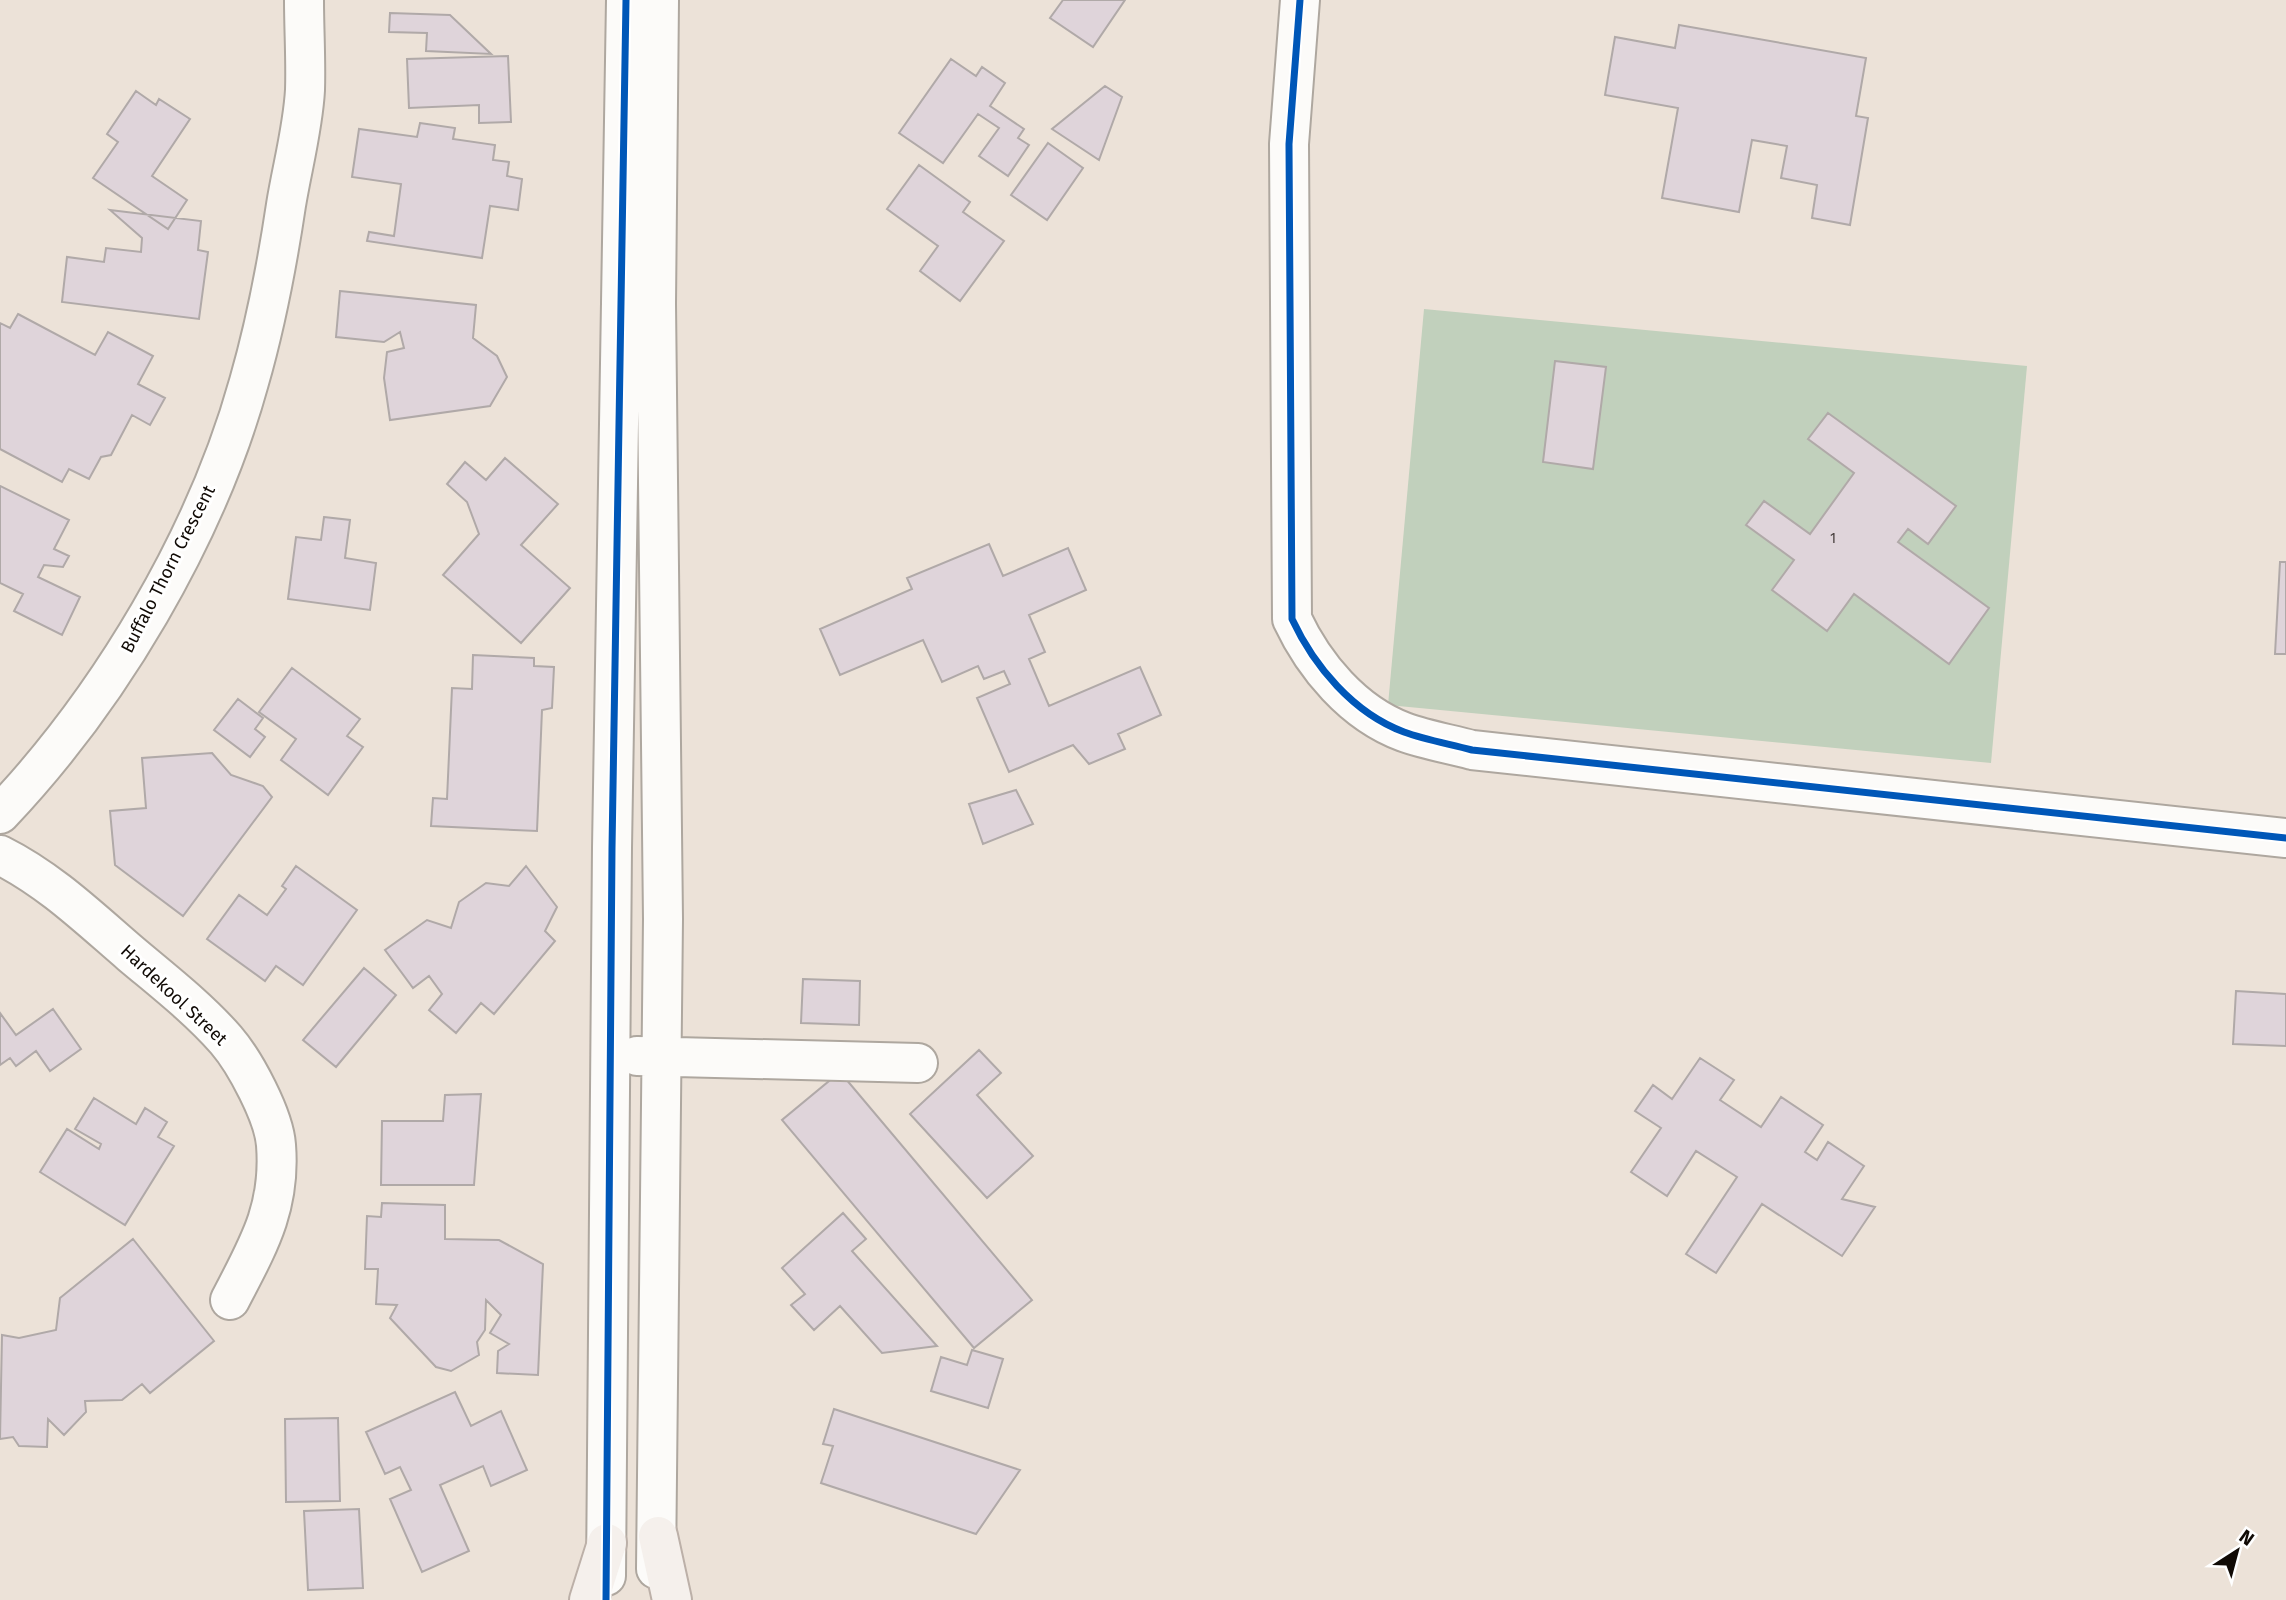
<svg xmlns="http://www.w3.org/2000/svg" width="2286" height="1600" viewBox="0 0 2286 1600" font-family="'Fira Sans',sans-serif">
<rect width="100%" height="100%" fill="#ece2d8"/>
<path fill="#c1d0bc" d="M 1424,309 L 2027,366 L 1991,763 L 1388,705 Z"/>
<path fill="#dfd4da" stroke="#b0a9a8" stroke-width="2" d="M 1063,0 L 1125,0 L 1093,47 L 1050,18 Z
M 390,13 L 450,15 L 491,54 L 426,51 L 427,33 L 389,32 Z
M 1679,25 L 1866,58 L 1856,116 L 1868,118 L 1850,225 L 1812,218 L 1817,185 L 1781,178 L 1787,146 L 1752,140 L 1739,212 L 1662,198 L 1678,108 L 1605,95 L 1615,37 L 1675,48 Z
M 508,56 L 511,122 L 479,123 L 479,105 L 409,108 L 407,59 Z
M 951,59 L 976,76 L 982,67 L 1005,83 L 990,106 L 1024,129 L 1018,138 L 1029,145 L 1008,176 L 979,156 L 999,128 L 978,114 L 943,163 L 899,133 Z
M 1105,86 L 1122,97 L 1099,160 L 1052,129 Z
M 136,91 L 156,105 L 159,99 L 190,119 L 152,176 L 187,200 L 168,229 L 93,178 L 118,142 L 107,134 Z
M 420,123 L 455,128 L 453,139 L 495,145 L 493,160 L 509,162 L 507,176 L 522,179 L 518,210 L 490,206 L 482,258 L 367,241 L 369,232 L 394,236 L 401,184 L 352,177 L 359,129 L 417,137 Z
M 1048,143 L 1083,168 L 1047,220 L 1011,195 Z
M 919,165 L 970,202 L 963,212 L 1004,241 L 960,301 L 920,271 L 938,246 L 887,209 Z
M 110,210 L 201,221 L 198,250 L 208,252 L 199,319 L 62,302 L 67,257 L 104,262 L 106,248 L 141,252 L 142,238 Z
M 340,291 L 476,305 L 473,338 L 497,356 L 507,377 L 490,406 L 390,420 L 384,378 L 387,352 L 404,348 L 400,332 L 384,342 L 336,337 Z
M 18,314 L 95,355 L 108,332 L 153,356 L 138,384 L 165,398 L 150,425 L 132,415 L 111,455 L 101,457 L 89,479 L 69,469 L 62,482 L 0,449 L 0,323 L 10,328 Z
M 1555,361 L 1606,367 L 1593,469 L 1543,462 Z
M 1828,413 L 1956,506 L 1928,544 L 1908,529 L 1898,542 L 1989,608 L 1949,664 L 1854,594 L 1827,631 L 1772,590 L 1794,560 L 1746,525 L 1764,501 L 1810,534 L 1854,473 L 1808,439 Z
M 505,458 L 558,504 L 521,545 L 570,588 L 521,643 L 443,575 L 479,534 L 467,502 L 447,484 L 465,462 L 486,480 Z
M 0,486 L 69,520 L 54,549 L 69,556 L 63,567 L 44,565 L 38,577 L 80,597 L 62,635 L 14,611 L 23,594 L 0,583 Z
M 324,517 L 350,520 L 345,558 L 376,563 L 370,610 L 288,599 L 296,537 L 321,540 Z
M 989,544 L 1003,576 L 1068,548 L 1086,590 L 1029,615 L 1045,652 L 1029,659 L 1049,706 L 1140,667 L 1161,715 L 1118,734 L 1125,749 L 1089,764 L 1073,745 L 1009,772 L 977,698 L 1010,684 L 1004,671 L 984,679 L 978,666 L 942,682 L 923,640 L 840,675 L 820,629 L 912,589 L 907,578 Z
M 2280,562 L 2286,562 L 2286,654 L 2275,654 Z
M 473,655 L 534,658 L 534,666 L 554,667 L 552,708 L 542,710 L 537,831 L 431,826 L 433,798 L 447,799 L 452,688 L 472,689 Z
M 292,668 L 360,719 L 347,736 L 363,747 L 328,795 L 281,760 L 296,739 L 259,712 Z
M 238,699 L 263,718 L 255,729 L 265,737 L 250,757 L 214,730 Z
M 212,753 L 231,775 L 263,786 L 272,797 L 183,916 L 115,865 L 110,811 L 146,808 L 142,758 Z
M 1016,790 L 1033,824 L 983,844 L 969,804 Z
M 296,866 L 357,910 L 303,985 L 276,966 L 265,981 L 207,939 L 239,895 L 267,915 L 286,889 L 282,886 Z
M 526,866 L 557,907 L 545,931 L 555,941 L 494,1014 L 481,1003 L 456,1033 L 429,1010 L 442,994 L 429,976 L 413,988 L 385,950 L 427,920 L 451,928 L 459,902 L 486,883 L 509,886 Z
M 364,968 L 396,995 L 336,1067 L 303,1040 Z
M 803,979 L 860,981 L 859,1025 L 801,1023 Z
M 2236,991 L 2286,994 L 2286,1046 L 2233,1044 Z
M 53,1009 L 81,1049 L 50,1071 L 36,1051 L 16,1066 L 10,1058 L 0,1065 L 0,1013 L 16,1035 Z
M 979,1050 L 1001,1073 L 977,1095 L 1033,1156 L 987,1198 L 910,1114 Z
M 1700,1058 L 1734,1080 L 1720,1100 L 1761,1127 L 1781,1097 L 1823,1125 L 1805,1152 L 1817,1160 L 1828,1142 L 1864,1166 L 1842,1199 L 1875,1207 L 1842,1256 L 1762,1204 L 1716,1273 L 1686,1254 L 1737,1177 L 1696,1151 L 1667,1196 L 1631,1172 L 1661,1128 L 1635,1111 L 1653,1085 L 1672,1099 Z
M 840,1072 L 1032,1300 L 974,1348 L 782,1120 Z
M 481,1094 L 474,1185 L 381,1185 L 382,1121 L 443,1121 L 445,1095 Z
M 94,1098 L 136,1124 L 145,1108 L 167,1122 L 158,1137 L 174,1146 L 125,1225 L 40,1172 L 67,1129 L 99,1149 L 101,1144 L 75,1129 Z
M 382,1203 L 445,1205 L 445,1239 L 499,1240 L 543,1264 L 538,1375 L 497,1373 L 498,1351 L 509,1344 L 490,1333 L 501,1315 L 486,1300 L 485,1330 L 477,1342 L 479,1355 L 451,1371 L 436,1367 L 390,1318 L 397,1305 L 376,1304 L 378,1269 L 365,1269 L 367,1216 L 381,1217 Z
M 843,1213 L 866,1239 L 852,1251 L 937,1346 L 882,1353 L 840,1306 L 814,1330 L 791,1305 L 805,1294 L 782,1268 Z
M 133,1239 L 214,1341 L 150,1393 L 142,1384 L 122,1400 L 85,1401 L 86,1412 L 64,1435 L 48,1419 L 47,1447 L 19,1446 L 13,1437 L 0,1439 L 2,1335 L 19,1338 L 56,1330 L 60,1298 Z
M 972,1350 L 1003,1359 L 988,1408 L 931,1391 L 941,1357 L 967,1365 Z
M 455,1392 L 471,1426 L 501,1411 L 527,1470 L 491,1486 L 483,1466 L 440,1485 L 469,1551 L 422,1572 L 390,1499 L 411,1490 L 400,1467 L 385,1474 L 366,1432 Z
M 834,1409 L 1020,1470 L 976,1534 L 821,1483 L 833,1446 L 823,1444 Z
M 338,1418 L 340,1501 L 286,1502 L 285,1419 Z
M 359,1509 L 363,1588 L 308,1590 L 304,1511 Z"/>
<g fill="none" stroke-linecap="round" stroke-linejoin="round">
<g stroke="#aea79f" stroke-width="42">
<path id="minor" d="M 1300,0 L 1289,144 L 1292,619 C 1314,666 1353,713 1404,732 C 1426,740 1450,744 1472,750 L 2286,838
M 0,814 C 110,698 206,537 249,382 C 266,323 277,265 286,205 C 292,168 303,128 305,90 C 306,60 304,30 304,0
M 0,855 C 50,880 89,918 131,954 C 163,981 198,1008 226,1040 C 245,1062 274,1116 276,1145 C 281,1208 258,1246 230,1300
M 637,1056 L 918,1063
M 656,1569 L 663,919 L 656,304 L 659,0
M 606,1576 L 612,848 L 626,0"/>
</g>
<g stroke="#bcb0a8" stroke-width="42">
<path id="major" d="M 658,1536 L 672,1600
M 589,1600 L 607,1543"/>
</g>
<use href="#minor" stroke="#fcfbf9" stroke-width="38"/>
<use href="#major" stroke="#f5f0ec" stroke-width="38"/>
<g stroke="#fff" stroke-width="11">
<path id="cycleway" d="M 1300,0 L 1289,144 L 1292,619 C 1314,666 1353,713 1404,732 C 1426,740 1450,744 1472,750 L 2286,838
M 606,1600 L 612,848 L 626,0"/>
</g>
<use href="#cycleway" stroke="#0057b8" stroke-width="7"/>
</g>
<g text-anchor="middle" stroke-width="6" stroke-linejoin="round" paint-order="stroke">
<g font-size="14" fill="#443c3a">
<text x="1833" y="543">1</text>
</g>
<g font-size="18" fill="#100a05" stroke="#fff">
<text transform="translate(168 569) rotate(-63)" y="6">Buffalo Thorn Crescent</text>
<text transform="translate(174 995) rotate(43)" y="6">Hardekool Street</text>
</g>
</g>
<g transform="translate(2237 1551) rotate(36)" stroke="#ffffff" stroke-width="5" paint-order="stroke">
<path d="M0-5L12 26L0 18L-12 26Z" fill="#100a05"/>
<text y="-10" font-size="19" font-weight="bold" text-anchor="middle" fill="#100a05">N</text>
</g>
</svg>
